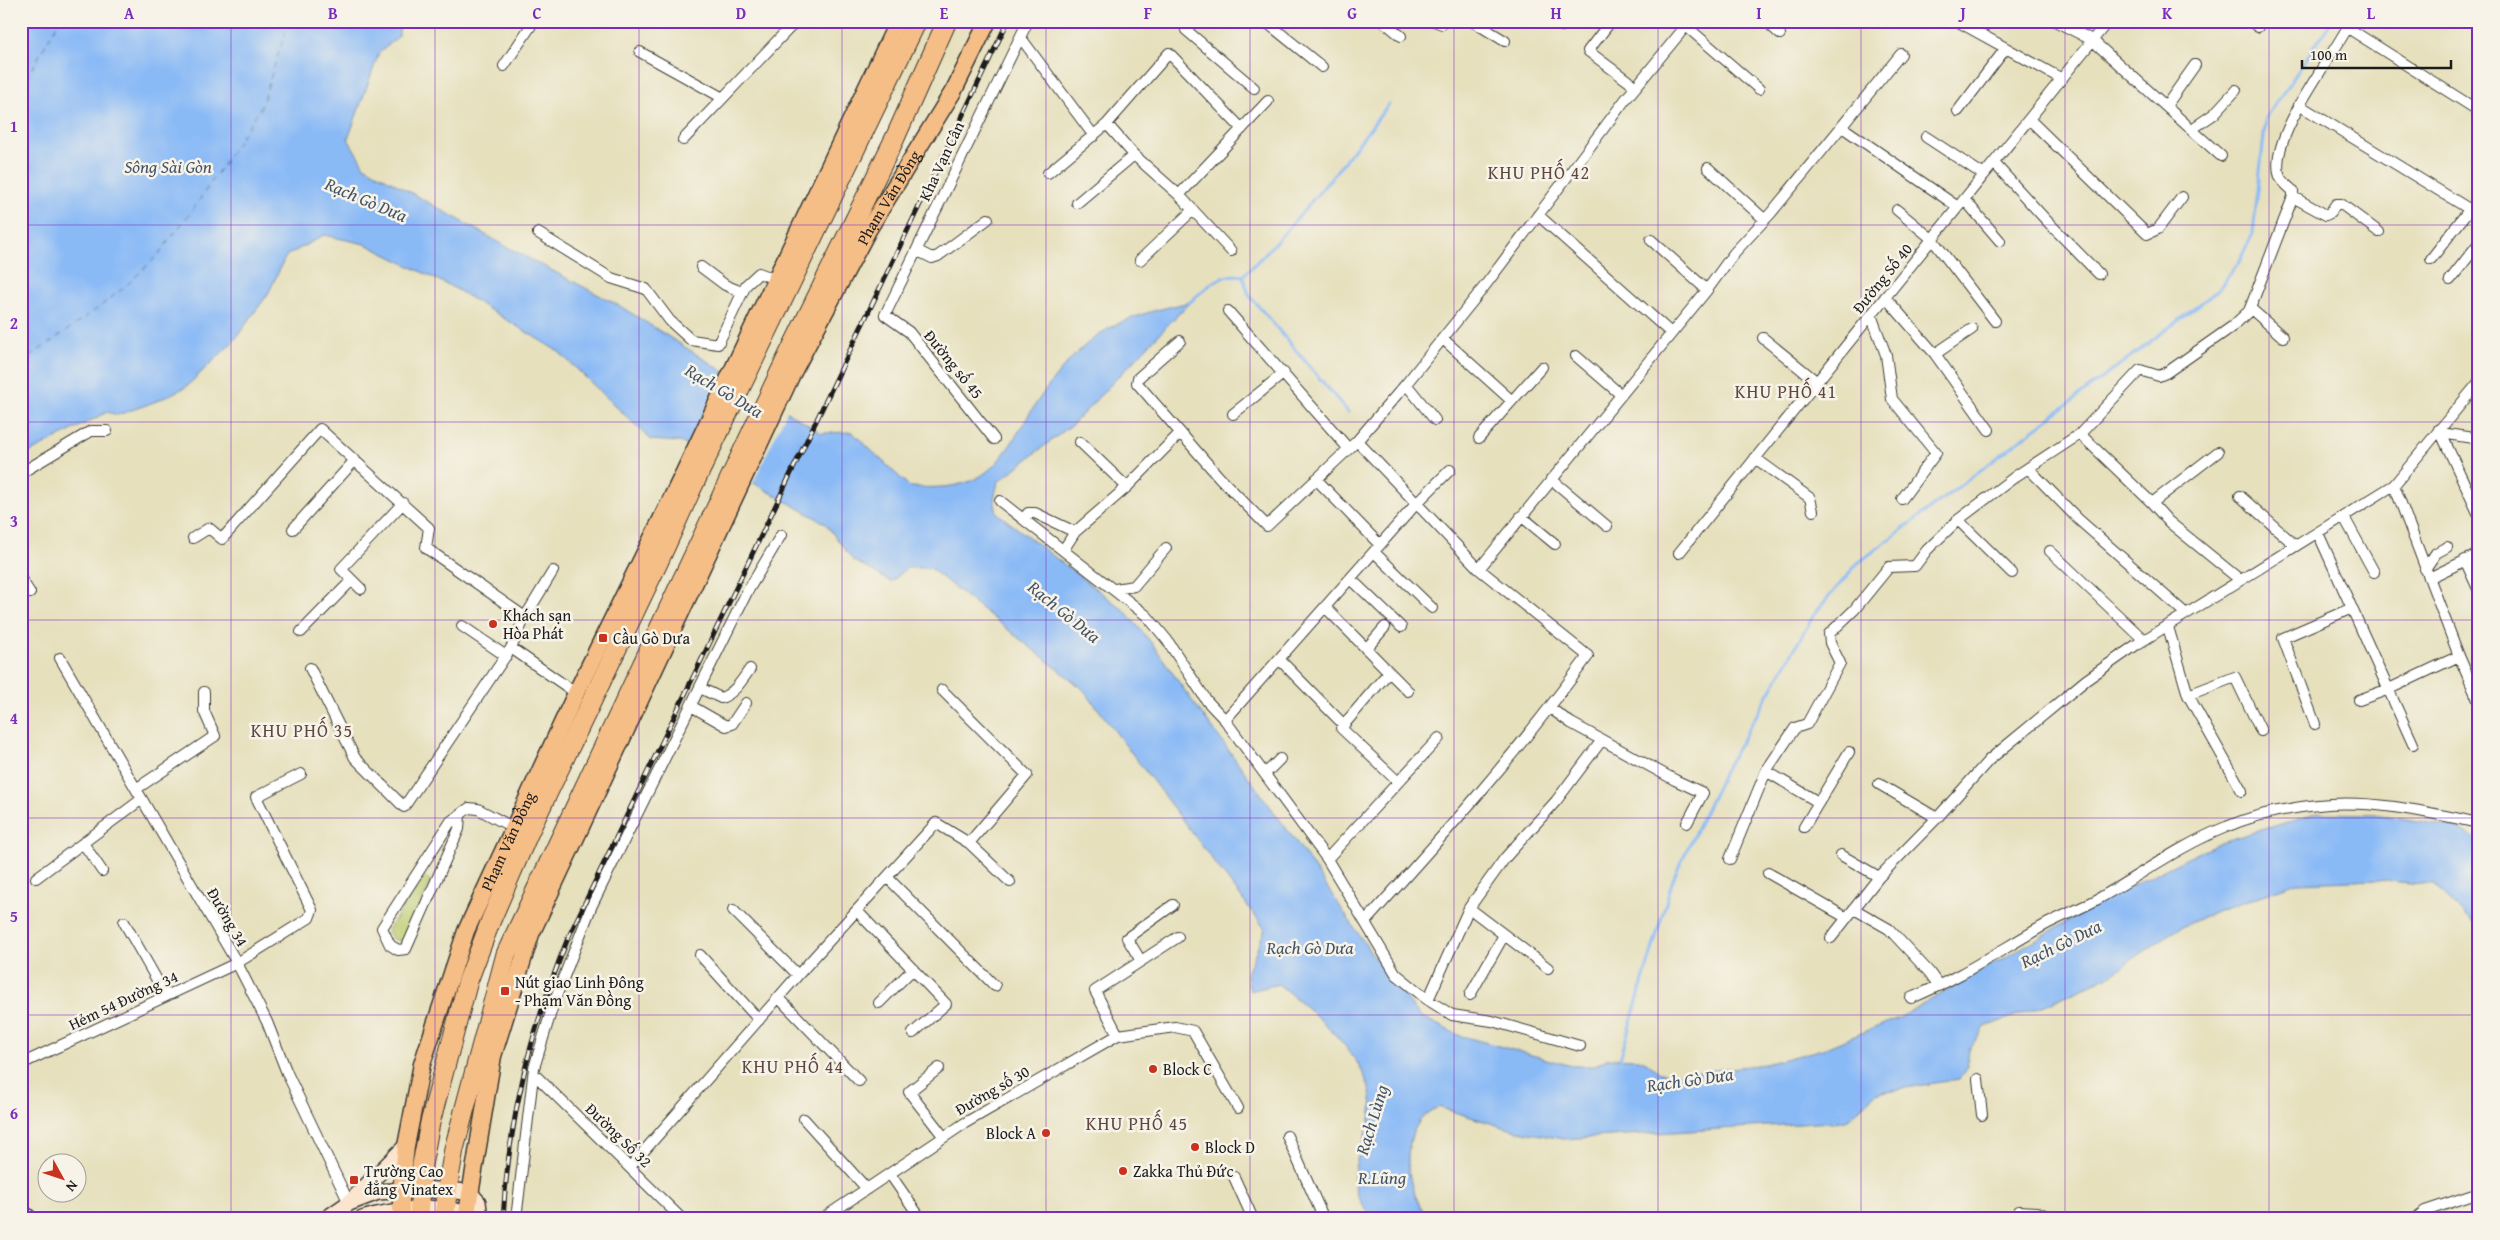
<svg xmlns="http://www.w3.org/2000/svg" width="2500" height="1240" viewBox="0 0 2500 1240" font-family="'Gentium Book Plus',serif">
<rect width="100%" height="100%" fill="#f7f3e8"/>
<filter id="ink" filterUnits="userSpaceOnUse"><feTurbulence type="fractalNoise" baseFrequency=".02" numOctaves="2"/><feDisplacementMap in="SourceGraphic" scale="10" xChannelSelector="R" yChannelSelector="G"/><feConvolveMatrix kernelMatrix="1 2 1 2 8 2 1 2 1" color-interpolation-filters="sRGB"/></filter>
<filter id="wash" filterUnits="userSpaceOnUse"><feTurbulence type="fractalNoise" baseFrequency=".0096" numOctaves="4" result="noise"/><feDisplacementMap in="SourceGraphic" scale="20" xChannelSelector="R" yChannelSelector="G"/><feGaussianBlur stdDeviation="1.12" result="paint"/><feColorMatrix in="noise" values="0 0 0 0 0 0 0 0 0 0 0 0 0 0 0 0 0 1.4 0 .05"/><feComposite in="paint" operator="in"/></filter>
<g filter="url(#wash)">
<rect width="100%" height="100%" fill="#e6e0bd"/>
<path fill="#bccc6f" stroke="#6c7446" d="M 424,877 L 431,881 L 407,936 L 404,941 L 393,939 L 388,931 L 390,927 Z"/>
<path fill="#8abaf6" stroke="#536b89" d="M 21,21 L 399,21 L 399,36 L 379,53 L 348,139 L 364,166 L 507,247 L 620,306 L 821,433 L 852,432 L 910,487 C 937,488 968,489 990,469 C 1007,454 1018,432 1030,413 C 1047,386 1070,355 1097,336 C 1123,317 1160,309 1190,302 L 1074,423 L 998,482 L 994,499 L 997,513 L 1125,611 L 1154,646 L 1185,691 L 1300,847 L 1382,969 L 1420,1016 L 1458,1035 L 1572,1066 L 1595,1066 L 1608,1058 L 1638,1059 L 1646,1062 L 1660,1073 L 1680,1074 L 1765,1064 L 1823,1049 L 1901,1017 L 2117,893 L 2218,843 L 2318,813 L 2375,814 L 2454,827 L 2479,839 L 2479,927 L 2433,885 L 2377,880 L 2297,883 L 2216,911 L 2174,931 L 2107,977 L 2045,1005 L 1985,1027 L 1969,1049 L 1967,1067 L 1959,1079 L 1876,1093 L 1846,1121 L 1563,1139 L 1513,1130 L 1438,1107 C 1433,1110 1426,1114 1422,1118 C 1398,1146 1408,1193 1429,1219 L 1377,1219 C 1324,1179 1381,1137 1370,1092 C 1360,1050 1311,1010 1278,984 L 1250,991 L 1247,974 L 1265,929 L 1083,689 L 930,568 L 907,568 L 891,582 L 853,560 L 825,523 L 680,442 L 651,440 L 559,352 L 456,289 L 365,244 L 324,235 L 286,256 L 268,294 L 233,342 L 186,387 L 157,401 L 118,415 L 107,412 L 21,457 Z"/>
<path fill="#e6e0bd" d="M 726,371 L 788,409 L 752,485 L 689,450 Z"/>
<g fill="none" stroke-linecap="round" stroke-linejoin="round">
<path stroke="#8abaf6" stroke-width="3" d="M 1243,276 L 1249,295 L 1348,412
M 1188,304 C 1204,290 1220,271 1243,276 C 1297,223 1343,164 1389,104
M 1620,1059 L 1673,879 L 1725,770 L 1815,613 L 1858,563 L 2217,291 L 2239,262 L 2253,233 L 2266,118 L 2332,21"/>
<path stroke="#425368" stroke-width="1" stroke-dasharray="6 5" stroke-linecap="butt" d="M 21,88 L 59,21
M 21,363 L 97,309 L 126,286 L 157,256 L 194,208 L 261,107 L 289,21"/>
</g>
</g>
<g filter="url(#ink)">
<g fill="none" stroke-linecap="round" stroke-linejoin="round">
<g stroke="#3a3934" stroke-width="12">
<path id="street" d="M 1194,21 L 1186,30 L 1254,88
M 1265,21 L 1322,67
M 1383,21 L 1401,36
M 1434,21 L 1442,24
M 1472,21 L 1505,41
M 1554,21 L 1562,26
M 1611,21 L 1588,51 L 1636,87
M 1766,21 L 1780,34
M 1957,21 L 2062,79
M 2055,21 L 2092,40 L 2221,156
M 2250,21 L 2258,27
M 1686,26 L 1759,89
M 2348,28 L 2479,111
M 1021,38 L 1094,136
M 640,52 L 723,98
M 504,66 L 534,21
M 2299,105 L 2479,215
M 2166,106 L 2195,65
M 1958,111 L 2006,48
M 2029,119 L 2147,234 L 2158,229 L 2182,197
M 1107,124 L 1134,155 L 1179,195 L 1231,251
M 1842,127 L 1958,207
M 2192,129 L 2214,114 L 2236,90
M 1926,137 L 1984,175
M 683,140 L 796,21
M 1994,163 L 2046,220 L 2099,274
M 1708,168 L 1765,220
M 1048,173 L 1107,124 L 1169,53 L 1242,129
M 1179,195 L 1268,101
M 2293,197 L 2326,215 L 2330,213 L 2336,204 L 2341,204 L 2379,232
M 1964,199 L 2000,241
M 1077,203 L 1134,155
M 1897,210 L 1932,239 L 1995,321
M 1538,215 L 1671,333
M 538,233 L 611,278 L 646,289 L 670,321 L 691,340 L 718,344 L 746,285 L 759,273 L 775,279
M 1651,240 L 1707,290
M 918,251 L 932,258 L 938,256 L 988,219
M 2431,259 L 2469,210
M 1140,260 L 1193,210
M 701,267 L 725,285 L 742,292
M 2450,280 L 2479,243
M 1885,297 L 1935,354 L 1989,430
M 2250,308 L 2283,337
M 1228,311 L 1348,448
M 1871,315 L 1886,355 L 1892,399 L 1936,453 L 1902,499
M 1763,338 L 1817,382
M 1443,339 L 1512,401
M 1180,341 L 1138,378 L 1137,383 L 1219,477 L 1267,526 L 1357,441 L 1406,384 L 1484,287 L 1625,100 L 1690,21
M 1935,354 L 1972,329
M 1576,356 L 1620,394
M 1406,384 L 1435,420
M 1233,414 L 1284,373
M 2439,429 L 2479,515
M 2441,433 L 2479,439
M 2080,434 L 2152,503 L 2169,522 L 2239,579
M 1479,438 L 1542,367
M 994,439 L 909,332 L 885,315 L 1028,21
M 1357,441 L 1479,569 L 1588,656 C 1520,750 1443,836 1366,921
M 1080,442 L 1127,487
M 1755,458 L 1810,498 L 1813,511
M 2028,468 L 2078,519 L 2186,614
M 21,473 L 91,431 L 107,431
M 1316,479 L 1380,545
M 1551,479 L 1607,526
M 2394,485 L 2459,656 L 2479,702
M 2240,496 L 2296,546
M 1000,501 L 1147,616 L 1167,640 L 1207,701 L 1225,720 L 1327,859 L 1396,974 L 1428,1000 L 1452,1015 L 1492,1021 L 1580,1046
M 2152,503 L 2218,452
M 1521,516 L 1555,544
M 2344,517 L 2374,572
M 1024,518 L 1028,513 L 1035,513 L 1075,532
M 1958,520 L 2012,573
M 293,529 L 355,460
M 2318,533 L 2413,744
M 193,538 L 209,528 L 222,539 L 320,429 L 429,528 L 426,548 L 525,617 L 511,648 L 576,693
M 1064,549 L 1075,532 L 1127,487 L 1180,433
M 2050,551 L 2144,640
M 1374,552 L 1432,608
M 1679,553 L 2108,21
M 2465,560 L 2479,591
M 1479,569 L 1707,290 L 1734,253 L 1771,213 L 1901,54
M 2425,569 L 2436,553 L 2447,547
M 2429,578 L 2479,554
M 21,579 L 30,593
M 1351,579 L 1401,627
M 361,589 L 341,569 L 403,503
M 1115,589 L 1134,586 L 1166,548
M 1326,608 L 1408,691
M 525,617 L 553,571
M 462,626 L 506,656
M 2168,627 L 2188,695 L 2242,791
M 301,632 L 352,580
M 1366,649 L 1385,627
M 60,658 L 237,963 L 267,1022 L 287,1073 L 349,1203
M 1279,659 L 1343,724
M 310,668 L 355,758 L 404,807 L 511,648
M 1388,673 L 1341,728 L 1394,778
M 700,688 L 721,698 C 735,693 742,680 750,669
M 2188,695 L 2235,677 L 2261,731
M 2359,700 L 2389,689 L 2459,656
M 691,706 L 726,726 L 732,724 L 746,703
M 1550,708 L 1571,723 L 1675,780 L 1703,793 L 1687,823
M 1225,720 L 1416,504 L 1450,470
M 2315,724 L 2283,638 L 2352,608
M 1766,771 L 1818,802
M 1265,774 L 1280,759
M 1879,784 L 1937,818
M 136,789 L 215,736 L 204,711 L 204,692
M 460,815 L 459,829 L 406,949 L 398,950 L 390,945 L 382,928 L 451,821 L 469,808 L 478,809 L 514,828
M 1804,827 L 1849,752
M 83,843 L 102,871
M 969,843 L 1010,882
M 1841,855 L 1879,877
M 1327,859 L 1439,738
M 1730,859 L 1766,771 L 1795,728 L 1807,724 L 1840,663 L 1830,643 L 1829,634 L 1854,610 L 1889,567 L 1915,566 L 1927,550 L 1958,520 L 2016,476 L 2080,434 L 2140,370 L 2159,376 L 2166,373 L 2233,326 L 2249,311 L 2293,197 L 2293,191 C 2289,187 2282,182 2280,177 C 2266,139 2334,56 2351,21
M 1768,873 L 1847,918
M 887,877 L 995,986
M 36,878 L 142,799
M 1469,908 L 1548,968
M 1854,909 L 1889,929 L 1929,972 L 1939,986
M 733,910 L 798,975
M 857,911 L 946,1004 L 913,1033
M 124,922 L 166,996
M 1831,938 L 1879,877 L 1937,818 L 1989,760 L 2086,680 L 2136,645 L 2394,485 L 2479,382
M 700,955 L 759,1020
M 1141,961 L 1127,938 L 1173,905
M 1470,995 L 1504,935
M 779,998 L 859,1081
M 1911,998 C 1958,979 1999,951 2043,926 C 2061,916 2080,909 2098,899 C 2140,875 2181,845 2226,827 C 2254,815 2287,808 2318,805 C 2371,799 2427,812 2479,823
M 1428,1000 L 1469,908 L 1505,858 L 1556,801 L 1602,740
M 879,1003 L 913,969
M 1118,1035 L 1095,991 L 1178,937
M 21,1064 L 237,963 L 309,918 L 312,910 L 309,904 L 256,797 L 301,774
M 939,1068 L 909,1092 L 944,1137
M 534,1074 L 682,1219
M 1978,1079 L 1982,1115
M 804,1119 L 867,1189
M 1287,1136 L 1324,1219
M 630,1167 L 798,975 L 936,823 L 969,843 L 1027,775 L 942,690
M 890,1174 L 921,1219
M 1234,1177 L 1253,1219
M 2019,1211 L 2036,1212 L 2055,1219
M 516,1219 L 534,1068 L 554,1002 L 592,905 L 746,594 L 781,535
M 822,1219 L 965,1123 L 1118,1035 L 1175,1027 L 1193,1031 L 1238,1108
M 2415,1219 L 2425,1211 L 2479,1193"/>
</g>
<g stroke="#3a3934" stroke-width="18">
<path id="secondary" d="M 349,1203 L 378,1192 L 420,1189 L 469,1192 L 478,1202 L 480,1219
M 21,1211 L 30,1219
M 326,1219 L 349,1203 L 406,1146
M 362,1219 C 390,1210 450,1201 475,1219"/>
</g>
<g stroke="#3a3934" stroke-width="19">
<g id="primary">
<path id="s1" d="M 401,1219 L 401,1191 L 406,1146 L 422,1064 L 466,931 L 576,693 L 679,483 L 898,21"/>
<path id="s2" d="M 466,1219 L 493,1056 L 531,934 L 792,374 L 868,230 L 954,90 L 988,21"/>
</g>
</g>
<g stroke="#3a3934" stroke-width="21">
<path id="highway" d="M 419,1219 L 422,1165 L 430,1123 L 468,981 L 491,920 L 529,832 L 657,565 L 691,490 L 917,21
M 445,1219 L 447,1189 L 454,1149 L 506,954 L 781,370 L 895,138 L 947,21"/>
</g>
<use href="#street" stroke="#fff" stroke-width="10"/>
<use href="#secondary" stroke="#fbe5cf" stroke-width="15"/>
<use href="#primary" stroke="#f6be87" stroke-width="16"/>
<use href="#highway" stroke="#f6be87" stroke-width="19"/>
<g stroke="#1c1c1c" stroke-width="5">
<path id="rail" d="M 503,1219 C 509,1116 530,1033 568,938 L 1008,21"/>
</g>
<use href="#rail" stroke="#f7f3e8" stroke-width="3" stroke-dasharray="9" stroke-linecap="butt"/>
</g>
</g>
<path fill="none" stroke="#7b2cbf" stroke-width="1" stroke-opacity="0.55" d="M 231,21 L 231,1219M 435,21 L 435,1219M 639,21 L 639,1219M 842,21 L 842,1219M 1046,21 L 1046,1219M 1250,21 L 1250,1219M 1454,21 L 1454,1219M 1658,21 L 1658,1219M 1861,21 L 1861,1219M 2065,21 L 2065,1219M 2269,21 L 2269,1219M 21,225 L 2479,225M 21,422 L 2479,422M 21,620 L 2479,620M 21,818 L 2479,818M 21,1015 L 2479,1015"/>
<g fill="#c8321e" stroke="#f7f3e8" stroke-width="2">
<circle cx="493" cy="624" r="5"/>
<rect x="598" y="633" width="10" height="10" rx="2.5"/>
<rect x="500" y="986" width="10" height="10" rx="2.5"/>
<circle cx="1153" cy="1069" r="5"/>
<circle cx="1046" cy="1133" r="5"/>
<circle cx="1195" cy="1147" r="5"/>
<circle cx="1123" cy="1171" r="5"/>
<rect x="349" y="1175" width="10" height="10" rx="2.5"/>
</g>
<g text-anchor="middle" stroke-width="5" stroke-linejoin="round" paint-order="stroke">
<g font-size="16" fill="#1c1c1c" stroke="#f7f3e8">
<text transform="translate(941 161) rotate(-65)" y="6">Kha Vạn Cân</text>
<text dy="6" stroke="none"><textPath href="#s2" startOffset="1112">Phạm Văn Đồng</textPath></text>
<text transform="translate(1882 278) rotate(-51)" y="6">Đường Số 40</text>
<text transform="translate(954 364) rotate(51)" y="6">Đường số 45</text>
<text dy="6" stroke="none"><textPath href="#s1" startOffset="396">Phạm Văn Đồng</textPath></text>
<text transform="translate(228 917) rotate(60)" y="6">Đường 34</text>
<text transform="translate(123 1000) rotate(-25)" y="6">Hẻm 54 Đường 34</text>
<text transform="translate(992 1090) rotate(-30)" y="6">Đường số 30</text>
<text transform="translate(619 1135) rotate(44)" y="6">Đường Số 32</text>
</g>
<g font-size="16" fill="#1c1c1c" stroke="#f7f3e8" text-anchor="start">
<text x="503" y="621">Khách sạn<tspan x="503" dy="18">Hòa Phát</tspan></text>
<text x="613" y="644">Cầu Gò Dưa</text>
<text x="515" y="988">Nút giao Linh Đông<tspan x="515" dy="18">- Phạm Văn Đồng</tspan></text>
<text x="1163" y="1075">Block C</text>
<text x="1036" y="1139" text-anchor="end">Block A</text>
<text x="1205" y="1153">Block D</text>
<text x="364" y="1177">Trường Cao<tspan x="364" dy="18">đẳng Vinatex</tspan></text>
<text x="1133" y="1177">Zakka Thủ Đức</text>
</g>
<g font-size="18" font-style="italic" fill="#425368" stroke="#f7f3e8">
<text x="168" y="173">Sông Sài Gòn</text>
<text transform="translate(366 200) rotate(23)" y="6">Rạch Gò Dưa</text>
<text transform="translate(724 391) rotate(31)" y="6">Rạch Gò Dưa</text>
<text transform="translate(1064 612) rotate(39)" y="6">Rạch Gò Dưa</text>
<text transform="translate(2061 944) rotate(-26)" y="6">Rạch Gò Dưa</text>
<text x="1310" y="954">Rạch Gò Dưa</text>
<text transform="translate(1690 1080) rotate(-8)" y="6">Rạch Gò Dưa</text>
<text transform="translate(1372 1120) rotate(-73)" y="6">Rạch Lùng</text>
<text x="1382" y="1184">R.Lũng</text>
</g>
<g font-size="18" letter-spacing="1" fill="#5c4741" stroke="#f7f3e8">
<text x="1539" y="179">KHU PHỐ 42</text>
<text x="1786" y="398">KHU PHỐ 41</text>
<text x="302" y="737">KHU PHỐ 35</text>
<text x="793" y="1073">KHU PHỐ 44</text>
<text x="1137" y="1130">KHU PHỐ 45</text>
</g>
</g>
<rect width="2500" height="1240" fill="none" stroke="#f7f3e8" stroke-width="55"/>
<g transform="translate(62 1178) rotate(130)"><circle r="24" fill="#f7f3e8" stroke="#9f9d96"/>
<path d="M0-4L9 19L0 12L-9 19Z" fill="#c8321e"/>
<text y="-8" font-size="14" font-weight="bold" text-anchor="middle" fill="#1c1c1c">N</text>
</g>
<path d="M2302 60v8h149v-8" fill="none" stroke="#1c1c1c" stroke-width="2.5"/>
<text x="2310" y="60" font-size="15" fill="#1c1c1c" stroke="#f7f3e8" stroke-width="4" paint-order="stroke">100 m</text>
<rect x="28" y="28" width="2444" height="1184" fill="none" stroke="#7b2cbf" stroke-width="2"/>
<g font-size="16" text-anchor="middle" font-weight="bold" fill="#7b2cbf">
<text x="129" y="19">A</text>
<text x="333" y="19">B</text>
<text x="537" y="19">C</text>
<text x="741" y="19">D</text>
<text x="944" y="19">E</text>
<text x="1148" y="19">F</text>
<text x="1352" y="19">G</text>
<text x="1556" y="19">H</text>
<text x="1759" y="19">I</text>
<text x="1963" y="19">J</text>
<text x="2167" y="19">K</text>
<text x="2371" y="19">L</text>
<text x="14" y="132">1</text>
<text x="14" y="329">2</text>
<text x="14" y="527">3</text>
<text x="14" y="724">4</text>
<text x="14" y="922">5</text>
<text x="14" y="1119">6</text>
</g>
</svg>
